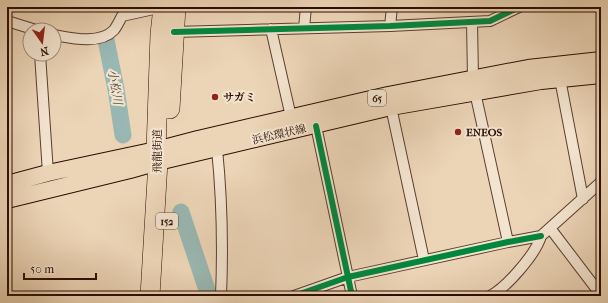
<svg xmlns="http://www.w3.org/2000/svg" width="608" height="303" viewBox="0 0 608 303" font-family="'IM FELL French Canon','Noto Serif JP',serif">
<rect width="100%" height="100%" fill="#ecd5b7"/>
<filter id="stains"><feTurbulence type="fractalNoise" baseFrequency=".005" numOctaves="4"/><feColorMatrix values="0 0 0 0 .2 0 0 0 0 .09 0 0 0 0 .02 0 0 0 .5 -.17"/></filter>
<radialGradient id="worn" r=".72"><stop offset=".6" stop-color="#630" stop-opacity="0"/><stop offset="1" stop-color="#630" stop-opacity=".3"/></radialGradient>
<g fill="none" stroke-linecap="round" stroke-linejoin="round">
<path stroke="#99b8b3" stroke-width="17" d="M 106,40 L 116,89 L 123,135
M 181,212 L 209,296"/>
<g stroke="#5b3e2e" stroke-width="12">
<path id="street" d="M 599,7 L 601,10
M 7,21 L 36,30
M 472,22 L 473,78
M 390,26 L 392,7
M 304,28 L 306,7
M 271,29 L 291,117
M 174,32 L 390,26 L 490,21 L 519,7
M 54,35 C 71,38 100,45 114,30 C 117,26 120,20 122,16 L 163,7
M 40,54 L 48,173
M 560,79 L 583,199
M 475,92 L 508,242
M 391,107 L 424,260
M 316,126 L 352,296
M 217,149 C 222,198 223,247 221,296
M 550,228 L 601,295
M 294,296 L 348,277 L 508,242 L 541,236
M 490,296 C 506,288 536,254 541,236 L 601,182"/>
</g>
<g stroke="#2b0c00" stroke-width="18">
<path id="primary" d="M 7,184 L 48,173 L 156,150 L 198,139 L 388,95 L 528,68 L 601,60
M 7,200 L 130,170 L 158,162 L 391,107 L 541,81 L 601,75"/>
</g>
<g stroke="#2b0c00" stroke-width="20">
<path id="highway" d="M 170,109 L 176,7
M 150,296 L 158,162 L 156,150 L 160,34 L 163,7"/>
</g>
<use href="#street" stroke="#f3e4d0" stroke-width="10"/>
<use href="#primary" stroke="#ecd5b7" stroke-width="16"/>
<use href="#highway" stroke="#ecd5b7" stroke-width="19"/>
<g stroke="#f3e4d0" stroke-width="8">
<path id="cycleway" d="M 174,32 L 390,26 L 490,21 L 519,7
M 316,126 L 352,296
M 294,296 L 348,277 L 508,242 L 541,236"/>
</g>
<use href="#cycleway" stroke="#00873e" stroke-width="6"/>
</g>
<g fill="#8f2418" stroke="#f3e4d0" stroke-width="1.5">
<circle cx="215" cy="97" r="4"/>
<circle cx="458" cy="132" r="4"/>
</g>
<g text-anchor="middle" stroke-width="4" stroke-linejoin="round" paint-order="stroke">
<g fill="#f3e4d0" stroke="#674d3e" stroke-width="1">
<rect x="368" y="90" width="18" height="16" rx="3"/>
<rect x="156" y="213" width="22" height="16" rx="3"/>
</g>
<g font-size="10" font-weight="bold" fill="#2b0c00">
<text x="377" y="102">65</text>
<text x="167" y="225">152</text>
</g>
<g font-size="11" font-weight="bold" fill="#2b0c00" stroke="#f3e4d0" text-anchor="start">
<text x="223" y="101">サガミ</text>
<text x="466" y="136">ENEOS</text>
</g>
<g font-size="11" fill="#2b0c00" stroke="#f3e4d0">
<text transform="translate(279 134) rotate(-13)" y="4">浜松環状線</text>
<text transform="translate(157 151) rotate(-90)" y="4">飛龍街道</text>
</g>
<g font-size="12" font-style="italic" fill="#52483f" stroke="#f3e4d0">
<text transform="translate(115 87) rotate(80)" y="4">小松川</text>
</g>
</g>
<rect width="608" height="303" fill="none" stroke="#ecd5b7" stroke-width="24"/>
<rect x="8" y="8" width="592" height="287" fill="none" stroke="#2b0c00" stroke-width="2"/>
<rect x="12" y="12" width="584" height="279" fill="none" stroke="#2b0c00"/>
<g transform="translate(42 42) rotate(166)"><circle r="19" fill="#f3e4d0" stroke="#a38e7d"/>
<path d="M0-3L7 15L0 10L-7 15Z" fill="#8f2418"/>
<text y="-6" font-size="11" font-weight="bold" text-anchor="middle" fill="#2b0c00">N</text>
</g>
<path d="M24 273v6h72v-6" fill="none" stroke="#2b0c00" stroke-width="2"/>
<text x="30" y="273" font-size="12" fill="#2b0c00" stroke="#f3e4d0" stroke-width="3" paint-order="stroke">50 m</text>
<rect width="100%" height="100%" filter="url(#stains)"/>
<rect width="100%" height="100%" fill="url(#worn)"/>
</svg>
